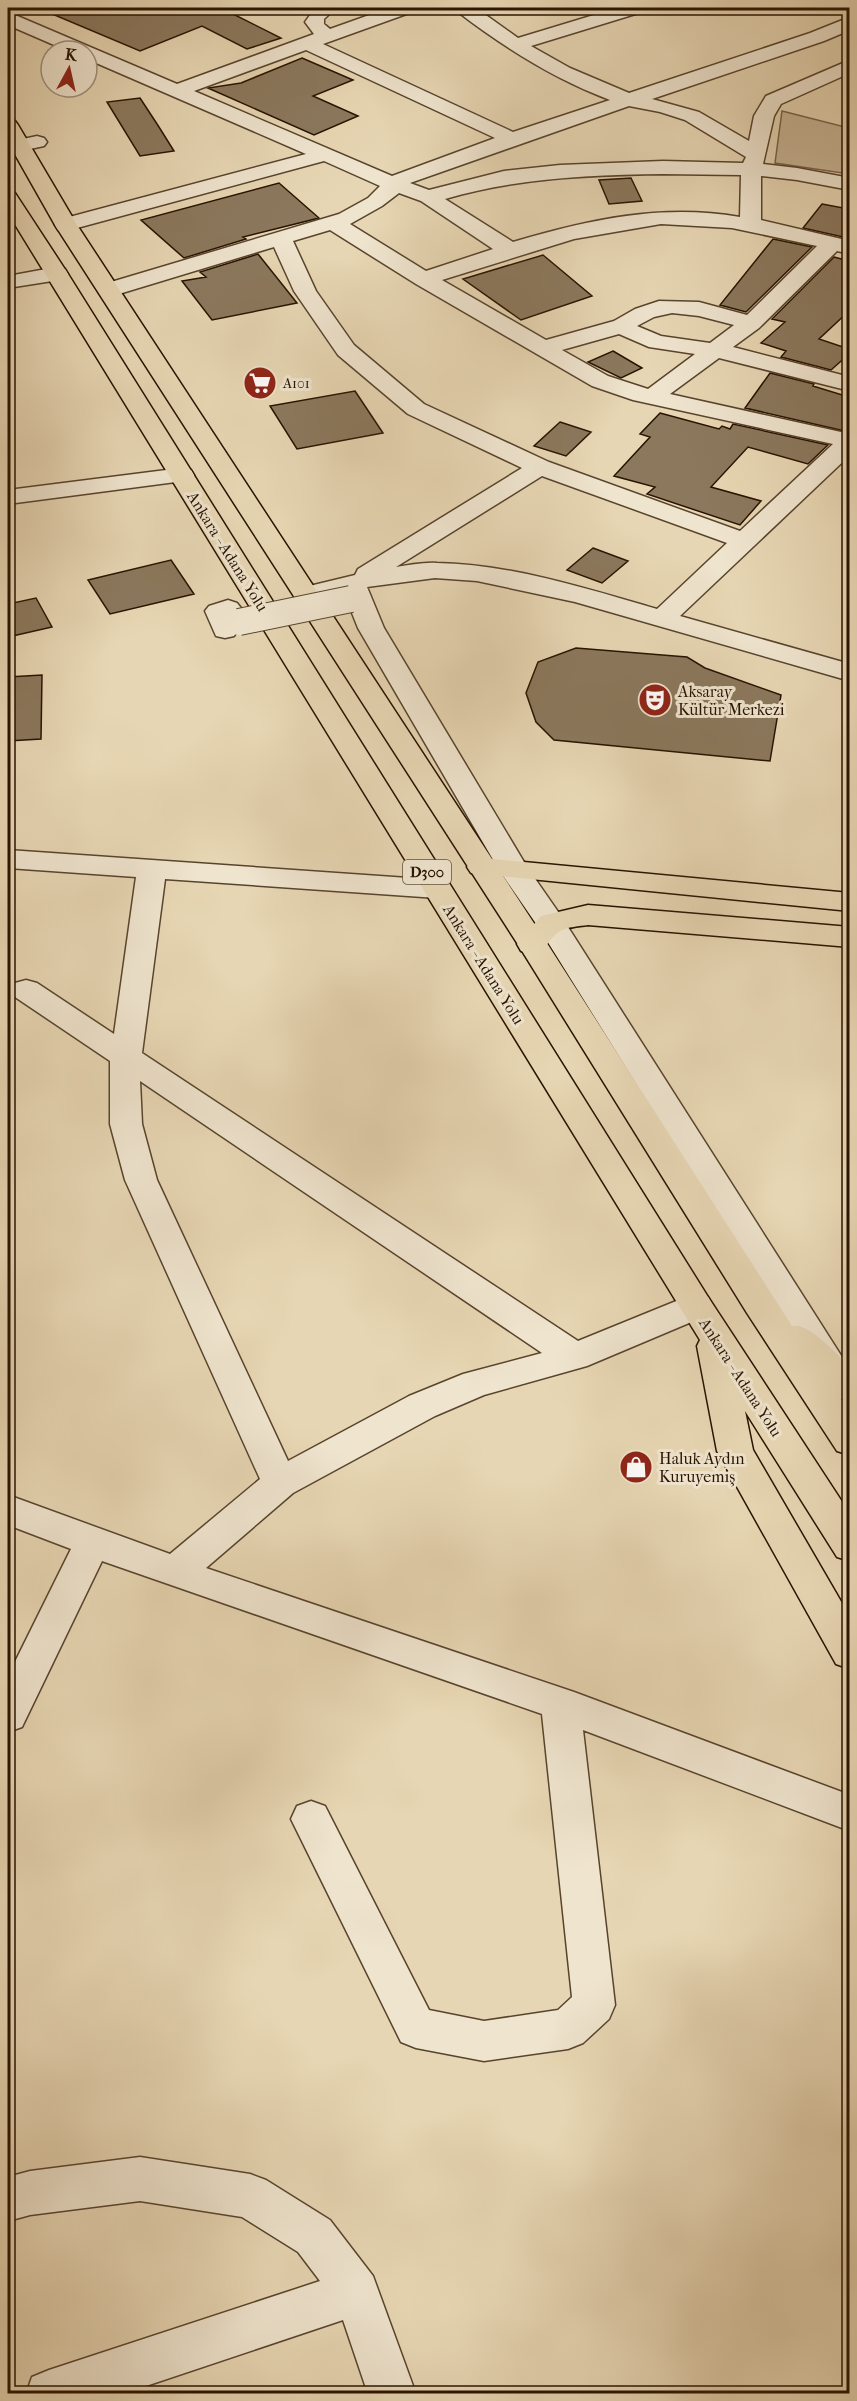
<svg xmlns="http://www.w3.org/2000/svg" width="857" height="2401" viewBox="0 0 857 2401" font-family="'IM FELL French Canon',serif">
<rect width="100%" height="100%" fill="#e7d6b3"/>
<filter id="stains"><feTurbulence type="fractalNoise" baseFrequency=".00333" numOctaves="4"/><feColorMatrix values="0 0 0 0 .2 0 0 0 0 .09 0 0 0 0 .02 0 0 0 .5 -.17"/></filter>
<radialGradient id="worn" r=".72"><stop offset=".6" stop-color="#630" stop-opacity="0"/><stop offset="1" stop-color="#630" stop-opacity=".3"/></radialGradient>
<path fill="#c7b595" stroke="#78644a" stroke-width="1.5" d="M 782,111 L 849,128 L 849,174 L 775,163 Z"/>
<path fill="#8b785d" stroke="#281300" stroke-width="1.5" d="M 38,8 L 246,8 L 233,14 L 281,38 L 247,49 L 202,26 L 140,51 Z
M 302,58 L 353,80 L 313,96 L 358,116 L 314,135 L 208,88 L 241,83 Z
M 140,98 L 159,127 L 174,151 L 140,156 L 107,102 Z
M 631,178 L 642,201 L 609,204 L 599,180 Z
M 279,183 L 319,218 L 243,237 L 246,239 L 184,258 L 141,220 Z
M 822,204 L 849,209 L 849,228 L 843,237 L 803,228 Z
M 773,239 L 812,247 L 746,312 L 720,305 Z
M 258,254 L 297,303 L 212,320 L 182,281 L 206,277 L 200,272 Z
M 543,255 L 592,296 L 521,320 L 463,279 Z
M 834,257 L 849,261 L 849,311 L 819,339 L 849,349 L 849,354 L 831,370 L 781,357 L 786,351 L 761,343 L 785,322 L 772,319 Z
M 613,351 L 642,368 L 621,378 L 588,362 Z
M 770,373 L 814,384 L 813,386 L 849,397 L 849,432 L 745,408 Z
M 355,391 L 383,433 L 297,449 L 270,406 Z
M 660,413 L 719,429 L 722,426 L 730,429 L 733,424 L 828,445 L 808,464 L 748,447 L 711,487 L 761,501 L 740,525 L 647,494 L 655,487 L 614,476 L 650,437 L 640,434 Z
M 560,422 L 591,432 L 566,456 L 534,446 Z
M 593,548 L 628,561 L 602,583 L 567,570 Z
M 171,560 L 194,594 L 110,614 L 88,580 Z
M 36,598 L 52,627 L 8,637 L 8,604 Z
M 576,648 L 687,657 L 705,668 L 781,695 L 770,761 L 554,740 L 536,722 L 526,693 L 538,662 Z
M 42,675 L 41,739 L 8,741 L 8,677 Z"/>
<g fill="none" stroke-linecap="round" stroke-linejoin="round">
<g stroke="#58442d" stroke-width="3">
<path id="minor" d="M 315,8 L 336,8 L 324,19 L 324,24 L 330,29 L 389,8 L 414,8 L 412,12 L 323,44 L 513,132 L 610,100 C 554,79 505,48 458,12 L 456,8 L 476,8 L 518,38 L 617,8 L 644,8 L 642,12 L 531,46 L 570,68 L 629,93 L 810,33 L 850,17 L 850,30 L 824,41 L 652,99 L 699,112 L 749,141 L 754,116 L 766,96 L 850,60 L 850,73 L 781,104 L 774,116 L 763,164 L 797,168 L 850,178 L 850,190 L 797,180 L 761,176 L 761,220 L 850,241 L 850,254 L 837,251 L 759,328 L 733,347 L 850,377 L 850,391 L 719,358 L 670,394 L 850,434 L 850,455 L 680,616 L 850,664 L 850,681 L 575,602 L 477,581 L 435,578 L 367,587 L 384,628 L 527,867 L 561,916 L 842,1357 L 847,1366 L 842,1375 L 830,1379 L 818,1375 L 539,928 L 499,870 L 358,628 L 344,593 L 306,602 L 297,599 L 293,594 L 297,589 L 355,575 L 358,569 L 522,468 L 408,414 L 338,355 L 294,291 L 274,247 L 109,297 L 101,295 L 98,290 L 101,285 L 339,214 L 368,198 L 380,186 L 324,161 L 66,231 L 58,230 L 55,225 L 58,220 L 306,154 L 87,59 L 87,51 L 68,51 L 8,25 L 8,12 L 177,84 L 314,34 L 305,22 ZM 306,50 L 495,138 L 392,176 L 194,91 ZM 629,106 L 660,112 L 685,120 L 746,157 L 743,163 L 663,161 L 560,165 L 504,171 L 429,190 L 410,183 ZM 663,174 L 741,175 L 740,217 C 662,203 587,220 513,242 L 445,199 C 517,178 588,175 663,174 ZM 399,193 L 421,201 L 493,249 L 426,271 L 350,224 L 382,206 ZM 661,224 L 732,228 L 817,246 L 747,315 L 699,302 L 659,301 L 635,309 L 614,321 L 546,340 L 442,280 L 574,239 ZM 330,230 L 416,284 L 592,386 L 633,400 L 833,444 L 740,531 L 549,462 L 424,404 L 354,345 L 316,291 L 293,241 ZM 672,313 L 699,316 L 734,325 L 710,343 L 661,336 L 637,326 L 654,317 ZM 619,334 L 649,347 L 695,354 L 648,389 L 608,376 L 562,350 ZM 542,476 L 727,543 L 657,609 C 588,589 510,564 437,563 C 424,562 410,565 396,567 Z
M 37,136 L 44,138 L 47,142 L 44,146 L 30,149 L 23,147 L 20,143 L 23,139 Z
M 57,267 L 65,269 L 68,274 L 65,279 L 8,288 L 8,276 Z
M 182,468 L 191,470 L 194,475 L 191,480 L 8,504 L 8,490 Z
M 228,600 L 237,603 L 252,622 L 248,628 L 238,630 L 234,636 L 225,638 L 216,636 L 205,611 L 209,606 Z
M 8,850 L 437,880 L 447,882 L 452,889 L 447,896 L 437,898 L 165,879 L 142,1053 L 578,1341 L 696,1293 L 708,1297 L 713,1306 L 708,1315 L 587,1366 L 484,1395 L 435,1416 L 293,1493 L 206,1568 L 574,1692 L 850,1795 L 850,1831 L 583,1730 L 615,2005 L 609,2019 L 583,2043 L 568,2049 L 484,2061 L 416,2048 L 401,2042 L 291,1819 L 297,1806 L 311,1801 L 325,1806 L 429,2010 L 484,2021 L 558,2010 L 572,1997 L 542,1714 L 102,1561 L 22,1727 L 8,1732 L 8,1676 L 71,1549 L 8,1525 L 8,1495 L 170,1554 L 260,1479 L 125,1180 L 110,1124 L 110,1061 L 15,997 L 11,990 L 15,983 L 26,980 L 37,983 L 114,1034 L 136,877 L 8,868 ZM 140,1081 L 542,1353 L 463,1374 L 409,1396 L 288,1461 L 157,1180 L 142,1124 Z
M 140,2157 L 250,2174 L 266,2180 L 330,2220 L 373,2276 L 416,2394 L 368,2394 L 343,2320 L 122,2394 L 26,2394 L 32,2377 L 49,2370 L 320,2281 L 298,2252 L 242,2217 L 140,2201 L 30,2215 L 8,2221 L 8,2177 L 30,2171 Z"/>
</g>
<g stroke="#281300" stroke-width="3">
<path id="major" d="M 481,858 L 850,893 L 850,911 L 471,873 L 467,867 L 471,861 Z
M 588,905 L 850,927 L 850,947 L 588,925 C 580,926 567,927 560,931 C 543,943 547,958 521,951 L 517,944 L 541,916 Z"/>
</g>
<g stroke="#281300" stroke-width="3">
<path id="highway" d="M 8,119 L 15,121 L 18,125 L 77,225 L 543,937 L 792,1326 C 809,1322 837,1355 850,1367 L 850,1401 L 841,1399 L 850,1411 L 850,1455 L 837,1451 L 747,1313 L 519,946 L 55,225 L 8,142 Z
M 8,191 L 15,193 L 68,274 L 708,1297 L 850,1514 L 850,1561 L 837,1557 L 745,1411 L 753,1450 L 850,1617 L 850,1669 L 836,1664 L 717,1451 L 697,1346 L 700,1340 L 8,213 Z"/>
</g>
<use href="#minor" fill="#efe4ce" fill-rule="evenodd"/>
<use href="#major" fill="#e7d6b3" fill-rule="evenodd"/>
<use href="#highway" fill="#e7d6b3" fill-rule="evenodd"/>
<g stroke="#58442d" stroke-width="28" stroke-linecap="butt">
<path id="minor-bridge" d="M 239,622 L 351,599"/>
</g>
<use href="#minor-bridge" stroke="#efe4ce" stroke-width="26"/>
</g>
<defs>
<g id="supermarket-disc" transform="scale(1.725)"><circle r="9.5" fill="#8f2418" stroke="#efe4ce"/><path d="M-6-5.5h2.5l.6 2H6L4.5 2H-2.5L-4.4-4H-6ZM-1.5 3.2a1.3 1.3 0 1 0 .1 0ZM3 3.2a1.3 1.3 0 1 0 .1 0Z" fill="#fff"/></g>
<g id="theatre-disc" transform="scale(1.725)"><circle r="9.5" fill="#8f2418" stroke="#efe4ce"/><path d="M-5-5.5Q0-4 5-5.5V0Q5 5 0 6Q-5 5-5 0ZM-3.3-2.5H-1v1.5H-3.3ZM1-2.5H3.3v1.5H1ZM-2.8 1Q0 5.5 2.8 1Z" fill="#fff"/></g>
<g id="shop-disc" transform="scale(1.725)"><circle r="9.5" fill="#8f2418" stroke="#efe4ce"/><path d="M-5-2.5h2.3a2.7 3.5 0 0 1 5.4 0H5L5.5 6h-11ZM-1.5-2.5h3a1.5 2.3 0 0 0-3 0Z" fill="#fff"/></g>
</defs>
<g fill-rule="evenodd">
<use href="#supermarket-disc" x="260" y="383"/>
<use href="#theatre-disc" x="655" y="700"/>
<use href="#shop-disc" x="636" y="1467"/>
</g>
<g text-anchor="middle" stroke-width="6" stroke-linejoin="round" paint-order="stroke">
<g font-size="14" fill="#281300" stroke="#efe4ce" text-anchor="start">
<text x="283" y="388">A101</text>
</g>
<rect fill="#efe4ce" stroke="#64523e" stroke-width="1.5" x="403" y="860" width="48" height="24" rx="4.5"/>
<g font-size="15" font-weight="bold" fill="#281300">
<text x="427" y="877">D300</text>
</g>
<g font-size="16" fill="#281300" stroke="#efe4ce">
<text transform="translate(228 551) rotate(58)" y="6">Ankara - Adana Yolu</text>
<text transform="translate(484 964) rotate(58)" y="6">Ankara - Adana Yolu</text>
<text transform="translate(741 1377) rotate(57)" y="6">Ankara - Adana Yolu</text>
</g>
<g font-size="16" fill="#281300" stroke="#efe4ce" text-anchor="start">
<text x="678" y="697">Aksaray<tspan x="678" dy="18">Kültür Merkezi</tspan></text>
<text x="659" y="1464">Haluk Aydın<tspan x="659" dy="18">Kuruyemiş</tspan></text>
</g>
</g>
<rect width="857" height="2401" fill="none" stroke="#e7d6b3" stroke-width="30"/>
<rect x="9" y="9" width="839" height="2383" fill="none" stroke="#281300" stroke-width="3"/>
<rect x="15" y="15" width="827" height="2371" fill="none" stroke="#281300" stroke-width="1.5"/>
<g transform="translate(69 69) rotate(8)"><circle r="28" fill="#efe4ce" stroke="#9f907c" stroke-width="1.5"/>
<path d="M0-4.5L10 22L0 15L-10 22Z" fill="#8f2418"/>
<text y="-9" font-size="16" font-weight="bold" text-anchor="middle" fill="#281300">K</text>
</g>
<rect width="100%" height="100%" filter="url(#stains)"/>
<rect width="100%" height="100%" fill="url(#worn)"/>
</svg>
